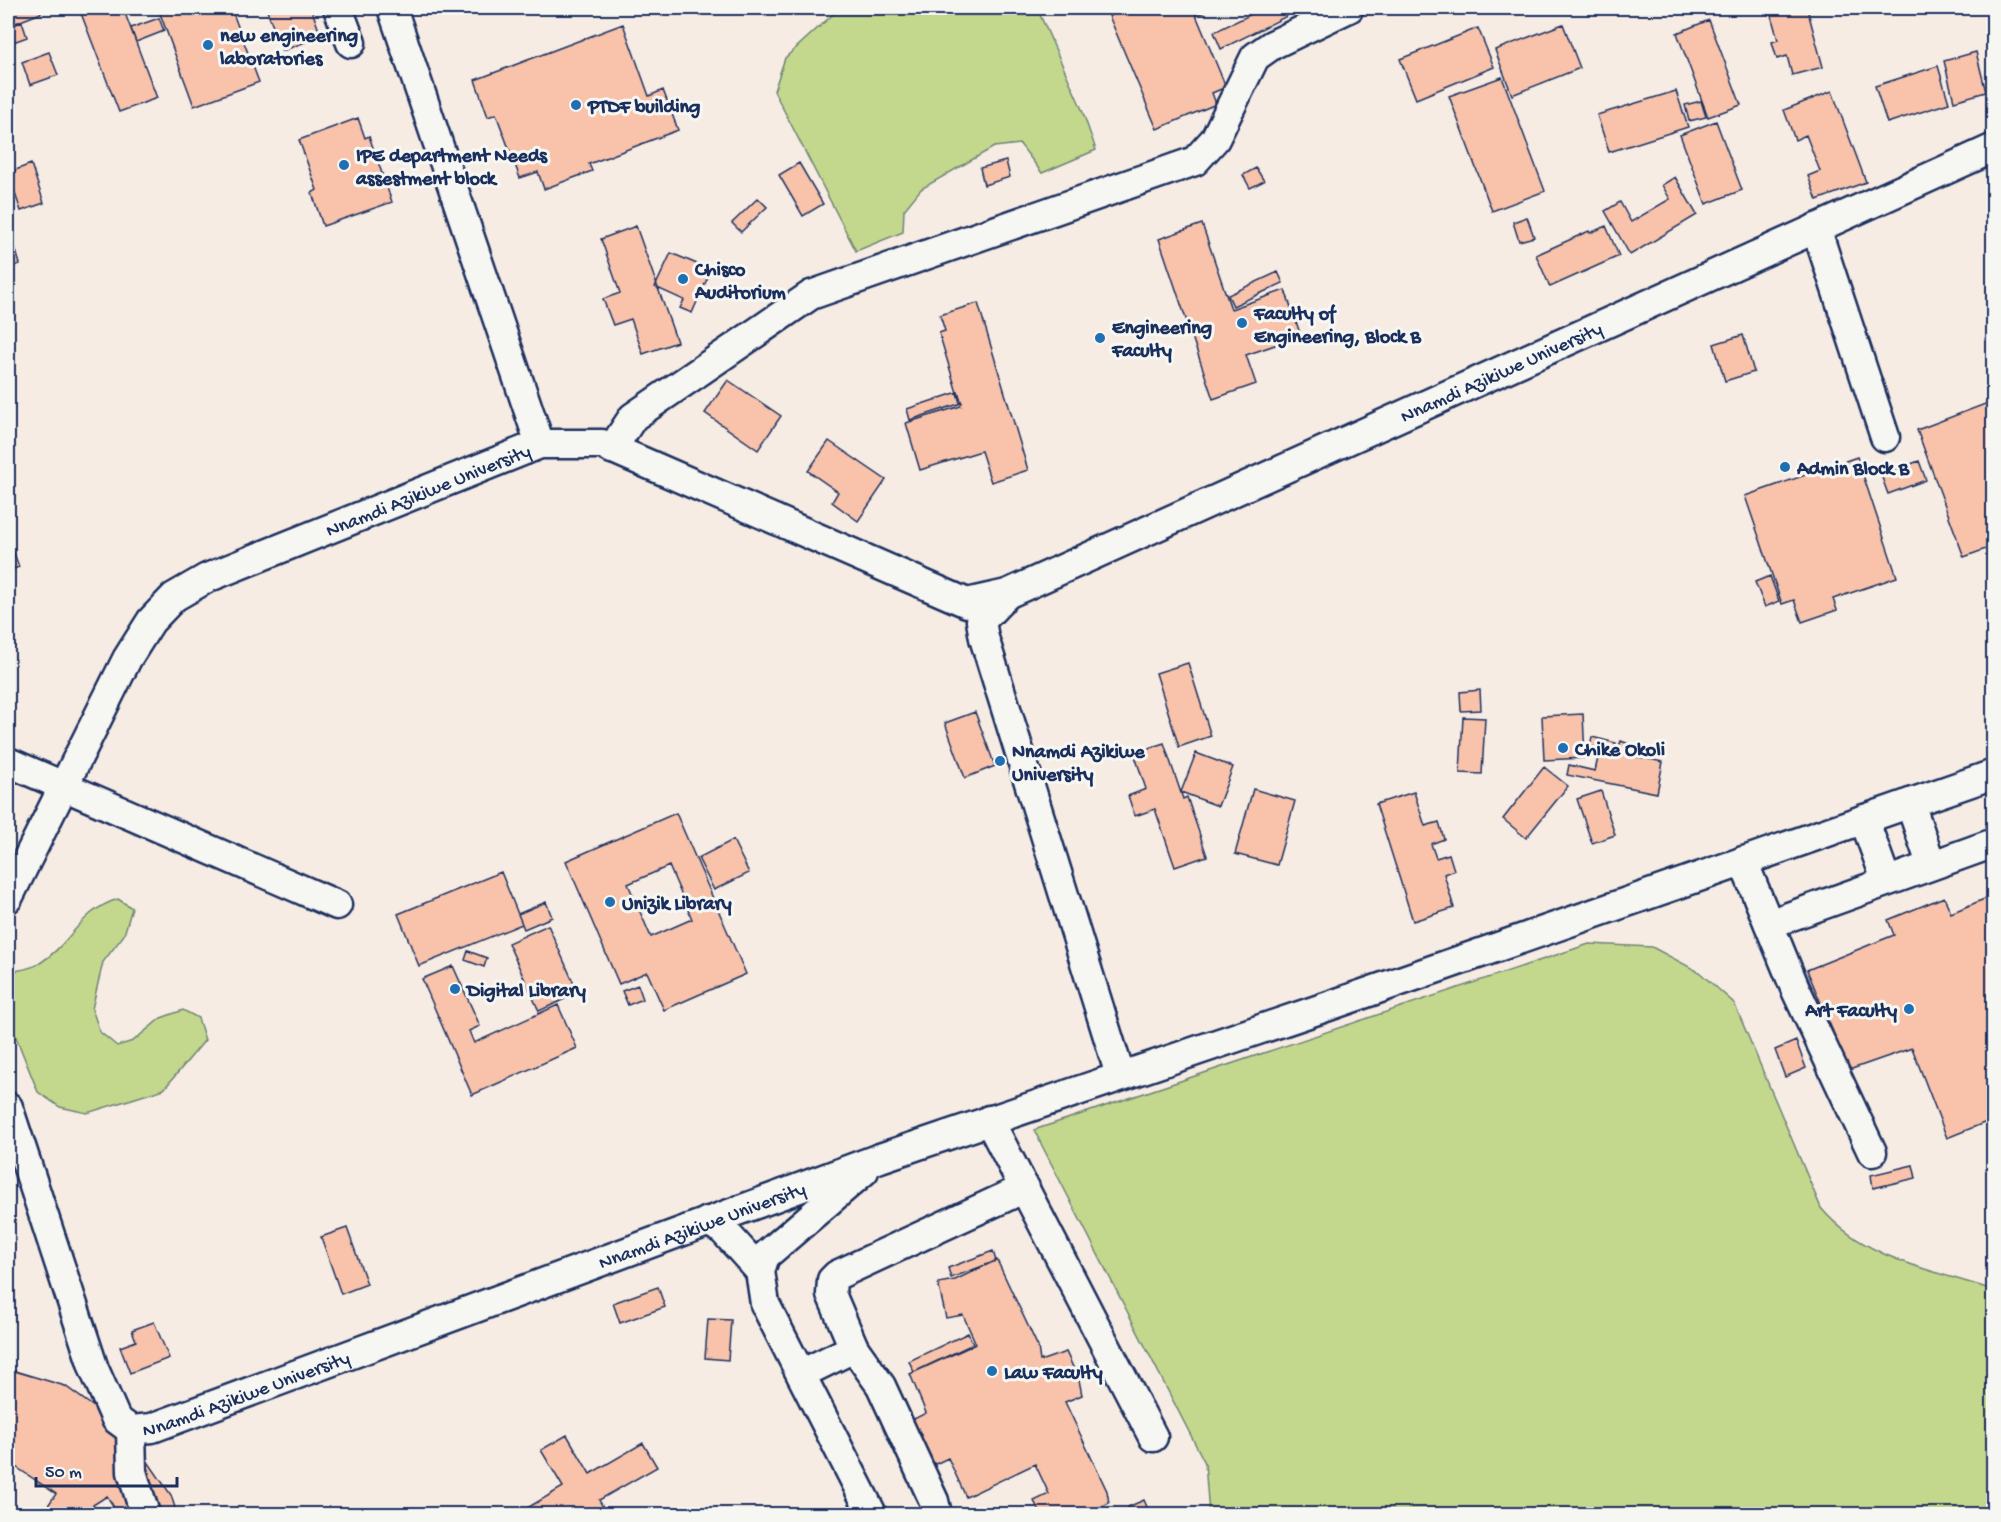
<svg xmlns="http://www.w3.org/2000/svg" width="2001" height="1522" viewBox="0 0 2001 1522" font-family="'Gochi Hand',sans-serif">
<rect width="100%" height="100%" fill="#f6ece4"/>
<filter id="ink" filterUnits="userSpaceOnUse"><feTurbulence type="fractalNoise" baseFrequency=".0167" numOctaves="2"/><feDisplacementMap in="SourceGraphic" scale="12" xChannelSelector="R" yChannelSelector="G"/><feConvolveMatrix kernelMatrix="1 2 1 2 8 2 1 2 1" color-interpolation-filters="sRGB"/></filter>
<g filter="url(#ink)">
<path fill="#c3d88d" stroke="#6f8476" stroke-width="1.5" d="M 840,8 L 1037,8 L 1081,107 L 1096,150 L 1042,173 L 1020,144 L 994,147 L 921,189 L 904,210 L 903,232 L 856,251 L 774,91 L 785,58 Z
M 118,899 L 132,908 L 124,935 L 103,962 L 92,1009 L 100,1032 L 117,1046 L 133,1041 L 161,1018 L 183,1010 L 198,1018 L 205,1040 L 164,1089 L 87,1113 L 60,1107 L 38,1092 L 8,1017 L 8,975 L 9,972 C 18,970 32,969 40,963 C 71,944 79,911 118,899 Z
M 1589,944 L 1652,947 L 1699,972 L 1734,1003 L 1821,1208 C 1863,1259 1933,1270 1993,1290 L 1993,1514 L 1209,1514 L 1205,1463 L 1034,1130 Z"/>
<path fill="#f8c3aa" stroke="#1b2f5e" stroke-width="1.5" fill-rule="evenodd" d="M 8,8 L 39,8 L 41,13 L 8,26 Z
M 79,8 L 123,8 L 157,98 L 119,112 Z
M 158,8 L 231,8 L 259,82 L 194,106 Z
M 266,8 L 311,8 L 321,36 L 282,51 Z
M 1130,8 L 1183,8 L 1185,12 L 1193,8 L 1226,87 L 1212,93 L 1216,104 L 1157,129 L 1109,16 Z
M 1197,8 L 1212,8 L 1200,14 Z
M 1264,8 L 1283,8 L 1287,16 L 1221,49 L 1214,32 Z
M 1769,8 L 1807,8 L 1823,67 L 1792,75 L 1787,56 L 1777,59 L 1772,42 L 1778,40 Z
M 159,18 L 164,31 L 136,42 L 131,28 Z
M 1709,20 L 1741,105 L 1708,117 L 1677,33 Z
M 22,22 L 27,37 L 8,44 L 8,27 Z
M 623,24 L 649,96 L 663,90 L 678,130 L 589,164 L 592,171 L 544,189 L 538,172 L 520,178 L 496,114 L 488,117 L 475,80 Z
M 1563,24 L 1580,68 L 1512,95 L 1495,50 Z
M 1478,28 L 1494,67 L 1416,99 L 1400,59 Z
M 49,52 L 58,75 L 30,85 L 22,62 Z
M 1976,52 L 1986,92 L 1954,101 L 1944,61 Z
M 1938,66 L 1949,103 L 1887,123 L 1875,86 Z
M 1502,77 L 1545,191 L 1492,211 L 1449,96 Z
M 1676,91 L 1688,127 L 1609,152 L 1597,115 Z
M 1832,91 L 1866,182 L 1817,200 L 1808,176 L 1820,171 L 1806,135 L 1795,140 L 1784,110 Z
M 1701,101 L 1706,117 L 1689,121 L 1685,105 Z
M 358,118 L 365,138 L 369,136 L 392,202 L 323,226 L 312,193 L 317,190 L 299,140 Z
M 1716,121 L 1742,190 L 1706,204 L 1680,135 Z
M 1006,161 L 1010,177 L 984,185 L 980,168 Z
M 799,163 L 823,204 L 803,216 L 779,175 Z
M 31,164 L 44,203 L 21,211 L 8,173 Z
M 1256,168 L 1264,181 L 1250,188 L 1243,175 Z
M 1675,177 L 1697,215 L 1630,255 L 1605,211 L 1620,202 L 1631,222 L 1670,199 L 1662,185 Z
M 758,198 L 767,207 L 741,232 L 732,223 Z
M 1527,217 L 1534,237 L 1519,241 L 1513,222 Z
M 8,224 L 20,264 L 8,268 Z
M 1202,224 L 1231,309 L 1285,290 L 1301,336 L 1246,355 L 1256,384 L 1213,399 L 1159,239 Z
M 636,226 L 677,342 L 643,354 L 631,319 L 613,325 L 603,299 L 620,293 L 601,239 Z
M 1606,226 L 1619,256 L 1550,287 L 1536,255 L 1589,231 L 1590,233 Z
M 671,253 L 711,270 L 692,313 L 680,308 L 684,300 L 655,287 Z
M 1278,272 L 1283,283 L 1233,306 L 1228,295 Z
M 978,303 L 1028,470 L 991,482 L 981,451 L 920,470 L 906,423 L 961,406 L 939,333 L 945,331 L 940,315 Z
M 1743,335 L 1754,372 L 1725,381 L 1714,344 Z
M 728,380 L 781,416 L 758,450 L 705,413 Z
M 958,392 L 962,403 L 910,420 L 907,409 Z
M 1993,401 L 1994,546 L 1964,557 L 1917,430 Z
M 829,441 L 886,480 L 858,521 L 832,502 L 838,492 L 808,471 Z
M 1857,457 L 1897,577 L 1833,599 L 1837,610 L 1802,622 L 1794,600 L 1782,604 L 1745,496 Z
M 1919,461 L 1926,480 L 1888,494 L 1881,475 Z
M 8,536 L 19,567 L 8,571 Z
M 1770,576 L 1779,601 L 1765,607 L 1755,582 Z
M 1188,663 L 1211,736 L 1179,747 L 1156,673 Z
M 1480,690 L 1481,710 L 1461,711 L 1460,692 Z
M 975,712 L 995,766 L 965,778 L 945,723 Z
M 1583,714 L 1585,758 L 1544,760 L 1542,716 Z
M 1463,717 L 1485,718 L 1482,774 L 1460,773 Z
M 1592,737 L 1616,743 L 1615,751 L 1590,746 Z
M 1621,741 L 1637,747 L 1634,755 L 1618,749 Z
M 1164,743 L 1183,799 L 1187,797 L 1207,856 L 1175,867 L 1155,809 L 1135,816 L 1128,796 L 1146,789 L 1134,753 Z
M 1600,749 L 1663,762 L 1657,793 L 1567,775 L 1569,765 L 1595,771 Z
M 1196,753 L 1233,767 L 1218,806 L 1181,792 Z
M 1544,767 L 1568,786 L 1526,838 L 1503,819 Z
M 1253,789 L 1295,801 L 1277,865 L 1235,854 Z
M 1601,791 L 1615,835 L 1592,843 L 1577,799 Z
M 1414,792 L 1425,826 L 1439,822 L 1444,839 L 1431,844 L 1436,858 L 1449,854 L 1454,870 L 1444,874 L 1454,908 L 1413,921 L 1376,804 Z
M 676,813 L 746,974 L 664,1010 L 647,972 L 619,984 L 566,861 ZM 669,866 L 692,919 L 651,937 L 628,884 Z
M 733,840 L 749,873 L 714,890 L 698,858 Z
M 501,872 L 522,924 L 419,966 L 398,914 Z
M 1994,895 L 1994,1119 L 1947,1138 L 1912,1048 L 1849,1070 L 1807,970 L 1894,935 L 1888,920 L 1944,897 L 1951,913 Z
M 546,902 L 552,917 L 524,929 L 518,914 Z
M 548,925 L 578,993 L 539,1011 L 508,943 Z
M 468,951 L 487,958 L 484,967 L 465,960 Z
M 453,966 L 480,1026 L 469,1031 L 474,1043 L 558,1005 L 577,1048 L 472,1095 L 422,979 Z
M 638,985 L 643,999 L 628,1005 L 622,991 Z
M 1796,1041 L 1806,1068 L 1785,1077 L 1775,1050 Z
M 1913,1165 L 1916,1178 L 1873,1188 L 1871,1175 Z
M 347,1228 L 367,1284 L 341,1294 L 321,1237 Z
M 993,1251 L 996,1261 L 951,1278 L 948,1268 Z
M 997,1260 L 1038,1347 L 1040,1361 L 1066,1352 L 1079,1380 L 1082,1395 L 1065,1402 L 1107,1491 L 1109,1503 L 1086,1514 L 1041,1514 L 1034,1501 L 1049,1494 L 1035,1464 L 966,1497 L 948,1458 L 927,1468 L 906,1423 L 926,1413 L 910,1374 L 976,1344 L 963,1315 L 946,1318 L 938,1283 L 955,1280 Z
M 658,1287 L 665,1307 L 620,1323 L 613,1303 Z
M 708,1319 L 731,1320 L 728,1360 L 705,1358 Z
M 154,1322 L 169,1358 L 130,1373 L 120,1347 L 136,1341 L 132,1330 Z
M 968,1333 L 973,1344 L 914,1372 L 909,1361 Z
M 8,1369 L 65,1386 L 127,1431 L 171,1495 L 177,1514 L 8,1514 Z
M 567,1435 L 590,1474 L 643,1443 L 657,1467 L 599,1500 L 607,1514 L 517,1514 L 563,1487 L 541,1450 Z
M 16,1467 L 56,1494 L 42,1514 L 8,1514 L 8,1479 Z
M 107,1496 L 118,1514 L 98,1514 L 93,1505 Z
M 1144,1500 L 1150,1514 L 1131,1514 L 1128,1507 Z"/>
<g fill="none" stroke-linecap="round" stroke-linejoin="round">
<g stroke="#1b2f5e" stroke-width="33">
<g id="minor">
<path d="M 338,8 L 351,43"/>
<path d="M 392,8 L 540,444"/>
<path d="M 1816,228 L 1885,437"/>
<path d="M 612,449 L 633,417 L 811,295 L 1195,161 L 1215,139 L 1255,57 L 1272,45 L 1349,8"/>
<path d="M 1007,594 L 981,621 L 984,638 L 1120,1075"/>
<path d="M 8,762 L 337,905"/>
<path d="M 1910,803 L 1931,864"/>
<path d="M 1864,819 L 1886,880"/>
<path d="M 1743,861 L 1795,988 L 1872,1152"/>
<path id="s1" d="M 8,898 L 127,659 L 151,621 L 174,597 L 207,578 L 540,444 L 602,444 L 967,603 L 1007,594 L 1994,148"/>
<path d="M 1769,924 L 1994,843"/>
<path id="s2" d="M 8,1107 L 94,1369 L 116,1419 L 131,1430 L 152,1428 L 880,1158 L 1323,1008 L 1994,774"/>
<path d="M 989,1120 L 1153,1437"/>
<path d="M 864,1171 L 765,1256 L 760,1271 L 765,1304 L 872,1514"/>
<path d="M 708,1221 L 723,1230 L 760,1271"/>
<path d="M 801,1374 L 854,1348"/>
<path d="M 131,1430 L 132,1472 L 145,1514"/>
<path d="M 937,1514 L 934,1501 L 881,1386 L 854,1348 L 831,1294 L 832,1280 L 837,1275 L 1025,1188"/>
</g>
</g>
<use href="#minor" stroke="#f6f6f2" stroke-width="28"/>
</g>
</g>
<g fill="#1f6fb2" stroke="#f6f6f2" stroke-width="2">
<circle cx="208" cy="45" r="6"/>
<circle cx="576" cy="105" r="6"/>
<circle cx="344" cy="165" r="6"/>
<circle cx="683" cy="279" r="6"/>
<circle cx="1242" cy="323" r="6"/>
<circle cx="1100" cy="338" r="6"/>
<circle cx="1785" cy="467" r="6"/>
<circle cx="1563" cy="748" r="6"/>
<circle cx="1000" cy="761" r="6"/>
<circle cx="610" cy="902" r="6"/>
<circle cx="455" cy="989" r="6"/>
<circle cx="1909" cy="1009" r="6"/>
<circle cx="992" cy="1371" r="6"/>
</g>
<g text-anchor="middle" stroke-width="6" stroke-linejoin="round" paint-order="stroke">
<g font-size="20" font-weight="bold" fill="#1b2f5e" stroke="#f6f6f2" text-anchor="start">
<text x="220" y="41">new engineering<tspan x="220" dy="23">laboratories</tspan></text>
<text x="588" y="112">PTDF building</text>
<text x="356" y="161">IPE department Needs<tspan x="356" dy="23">assestment block</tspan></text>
<text x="695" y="275">Chisco<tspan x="695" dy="23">Auditorium</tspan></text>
<text x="1254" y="319">Faculty of<tspan x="1254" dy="23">Engineering, Block B</tspan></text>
<text x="1112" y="333">Engineering<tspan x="1112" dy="23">Faculty</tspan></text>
<text x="1797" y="474">Admin Block B</text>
<text x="1575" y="755">Chike Okoli</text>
<text x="1012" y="757">Nnamdi Azikiwe<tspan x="1012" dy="23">University</tspan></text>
<text x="622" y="909">Unizik Library</text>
<text x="467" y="996">Digital Library</text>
<text x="1897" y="1016" text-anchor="end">Art Faculty</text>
<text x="1004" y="1378">Law Faculty</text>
</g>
<g font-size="20" fill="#1b2f5e" stroke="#f6f6f2">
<text dy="7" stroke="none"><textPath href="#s1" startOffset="1785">Nnamdi Azikiwe University</textPath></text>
<text dy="7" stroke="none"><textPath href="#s1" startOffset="621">Nnamdi Azikiwe University</textPath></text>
<text dy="7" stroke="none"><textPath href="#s2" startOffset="956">Nnamdi Azikiwe University</textPath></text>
<text dy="7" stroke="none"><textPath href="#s2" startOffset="470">Nnamdi Azikiwe University</textPath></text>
</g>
</g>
<rect width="2001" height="1522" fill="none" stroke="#f6f6f2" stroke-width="30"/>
<rect x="15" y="15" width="1971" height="1492" fill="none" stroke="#1b2f5e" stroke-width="2" filter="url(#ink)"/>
<path d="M36 1477v9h141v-9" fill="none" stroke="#1b2f5e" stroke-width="3"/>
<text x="45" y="1477" font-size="18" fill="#1b2f5e" stroke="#f6f6f2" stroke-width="4.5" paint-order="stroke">50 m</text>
</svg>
